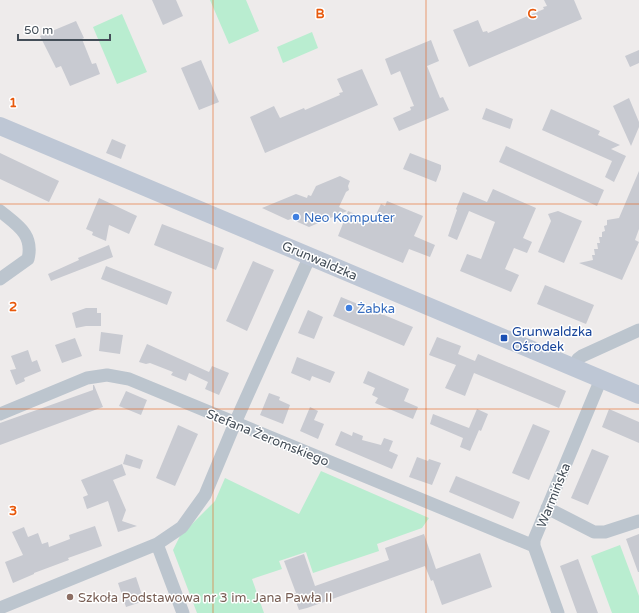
<svg xmlns="http://www.w3.org/2000/svg" width="639" height="613" viewBox="0 0 639 613" font-family="'Varela Round',sans-serif">
<rect width="100%" height="100%" fill="#eeebeb"/>
<path fill="#b9edd0" d="M 210,0 L 246,0 L 259,31 L 229,44 Z
M 122,14 L 147,72 L 117,84 L 93,27 Z
M 312,32 L 318,48 L 283,63 L 277,47 Z
M 321,471 L 429,518 L 422,528 L 377,544 L 379,551 L 313,573 L 306,552 L 279,561 L 282,569 L 252,579 L 264,613 L 197,613 L 173,550 L 180,536 L 215,501 L 225,478 L 299,514 Z
M 620,545 L 639,596 L 639,613 L 612,613 L 591,556 Z"/>
<path fill="#c8cad1" d="M 152,0 L 176,0 L 183,16 L 163,25 Z
M 544,0 L 574,0 L 582,19 L 469,67 L 453,30 L 478,20 L 483,32 L 487,31 L 488,33 L 544,9 L 543,7 L 547,6 Z
M 76,21 L 84,38 L 82,39 L 92,64 L 96,63 L 100,74 L 70,86 L 61,66 L 56,68 L 40,36 Z
M 431,40 L 439,61 L 427,66 L 440,98 L 443,97 L 449,110 L 399,131 L 393,118 L 411,110 L 410,107 L 414,106 L 400,71 L 391,75 L 385,59 Z
M 639,50 L 639,63 L 630,67 L 625,56 Z
M 201,60 L 219,102 L 199,110 L 181,68 Z
M 362,69 L 378,105 L 265,153 L 250,117 L 274,106 L 280,118 L 304,108 L 305,110 L 340,95 L 339,93 L 343,92 L 337,79 Z
M 629,98 L 639,122 L 639,127 L 631,146 L 613,106 Z
M 486,108 L 513,119 L 510,129 L 482,119 Z
M 551,109 L 600,131 L 598,135 L 620,145 L 611,149 L 626,156 L 614,182 L 605,177 L 612,161 L 542,130 Z
M 112,139 L 126,145 L 121,159 L 106,153 Z
M 506,146 L 604,190 L 597,206 L 499,162 Z
M 0,153 L 59,181 L 49,202 L 0,179 Z
M 410,153 L 441,165 L 441,169 L 436,182 L 403,169 Z
M 639,171 L 639,229 L 635,240 L 639,242 L 622,280 L 579,263 L 593,260 L 592,255 L 595,255 L 594,249 L 598,249 L 597,243 L 600,243 L 599,237 L 602,237 L 602,232 L 605,231 L 604,226 L 607,225 L 607,220 L 619,218 Z
M 340,176 L 350,181 L 348,186 L 349,190 L 346,192 L 339,207 L 347,211 L 309,227 L 291,219 L 288,220 L 262,208 L 296,194 L 307,198 L 308,195 L 311,196 L 316,186 Z
M 493,189 L 536,208 L 523,238 L 532,242 L 527,253 L 514,248 L 505,269 L 519,275 L 511,292 L 460,271 L 467,254 L 481,259 L 495,222 L 469,211 L 457,240 L 448,236 L 457,210 L 456,209 L 463,192 L 487,202 Z
M 99,198 L 137,216 L 129,234 L 109,225 L 106,241 L 92,235 L 93,232 L 86,229 Z
M 387,201 L 423,216 L 414,236 L 435,245 L 430,257 L 409,249 L 403,263 L 338,236 L 348,211 L 373,221 L 381,204 L 385,206 Z
M 558,211 L 582,221 L 564,263 L 538,252 L 551,221 L 548,214 Z
M 162,224 L 224,248 L 216,270 L 154,245 Z
M 109,245 L 113,257 L 51,281 L 48,274 L 79,260 L 78,258 Z
M 253,261 L 274,270 L 247,331 L 226,321 Z
M 106,266 L 172,292 L 167,305 L 101,279 Z
M 545,285 L 594,305 L 586,324 L 537,304 Z
M 341,297 L 413,327 L 404,346 L 333,316 Z
M 86,308 L 97,308 L 97,313 L 101,313 L 101,326 L 86,326 L 76,328 L 72,313 Z
M 308,310 L 323,317 L 314,339 L 298,333 Z
M 101,332 L 123,335 L 120,354 L 99,351 Z
M 437,337 L 461,346 L 458,354 L 475,361 L 478,354 L 566,391 L 559,408 L 474,373 L 465,396 L 445,388 L 456,365 L 429,355 Z
M 75,338 L 82,356 L 62,363 L 55,345 Z
M 147,344 L 209,372 L 212,366 L 229,373 L 219,395 L 205,389 L 208,382 L 189,373 L 186,381 L 171,375 L 173,372 L 150,363 L 146,364 L 139,362 Z
M 28,350 L 32,362 L 37,360 L 41,371 L 24,378 L 25,381 L 16,385 L 10,370 L 16,369 L 11,356 Z
M 297,357 L 335,372 L 330,383 L 312,376 L 310,381 L 291,373 Z
M 368,371 L 409,389 L 404,401 L 418,407 L 413,419 L 375,403 L 378,398 L 372,395 L 375,388 L 363,383 Z
M 93,385 L 94,385 L 103,407 L 0,445 L 0,423 L 93,390 Z
M 126,391 L 147,400 L 141,415 L 119,406 Z
M 269,393 L 280,397 L 279,400 L 290,405 L 283,424 L 260,415 Z
M 310,407 L 318,411 L 314,420 L 324,424 L 318,439 L 300,431 Z
M 477,409 L 488,414 L 481,431 L 479,430 L 470,451 L 460,447 L 463,438 L 430,424 L 433,414 L 469,428 Z
M 609,409 L 639,422 L 639,443 L 602,427 Z
M 533,424 L 550,431 L 529,480 L 512,473 Z
M 178,425 L 198,434 L 175,486 L 156,478 Z
M 341,431 L 352,436 L 353,432 L 363,436 L 362,440 L 381,445 L 384,438 L 393,441 L 389,451 L 398,455 L 392,469 L 335,445 Z
M 592,449 L 609,456 L 588,505 L 571,498 Z
M 126,454 L 143,460 L 140,469 L 123,464 Z
M 417,457 L 428,461 L 429,459 L 441,463 L 432,485 L 409,477 Z
M 122,464 L 126,475 L 113,480 L 126,510 L 122,521 L 137,526 L 118,532 L 108,501 L 87,509 L 83,497 L 88,495 L 81,480 Z
M 456,476 L 520,502 L 513,519 L 449,492 Z
M 95,526 L 102,546 L 68,558 L 69,560 L 34,573 L 34,574 L 13,583 L 5,562 L 23,555 L 12,532 L 24,527 L 28,537 L 38,533 L 42,544 L 48,542 L 49,547 L 70,539 L 69,535 Z
M 424,534 L 436,569 L 480,553 L 492,587 L 442,605 L 433,580 L 431,581 L 425,566 L 307,608 L 299,610 L 293,594 L 296,593 L 284,561 L 304,554 L 315,586 L 389,560 L 385,548 Z
M 639,534 L 639,572 L 638,572 L 626,539 Z
M 578,559 L 591,594 L 598,613 L 577,613 L 560,566 Z
M 136,577 L 144,601 L 126,607 L 118,583 Z"/>
<g fill="none" stroke-linecap="round" stroke-linejoin="round">
<path stroke="#bcc5ce" stroke-width="13" d="M 0,211 C 17,225 34,234 28,259 L 0,279
M 574,367 L 578,359 L 582,356 L 639,330
M 0,414 L 87,378 L 107,375 L 129,379 L 534,546
M 547,508 L 594,532 L 605,532 L 639,521
M 157,544 L 183,613
M 0,608 L 157,544 L 182,527 L 205,495 L 235,423 L 310,256
M 558,613 L 534,546 L 534,540 L 601,379"/>
<path stroke="#bec7d5" stroke-width="18" d="M 0,126 L 639,395"/>
</g>
<path fill="none" stroke="#e8590c" stroke-width="1" stroke-opacity="0.55" d="M 213,0 L 213,613M 426,0 L 426,613M 0,204 L 639,204M 0,409 L 639,409"/>
<g fill="#3f7fe0" stroke="#fff" stroke-width="1.5">
<circle cx="296" cy="217" r="4"/>
<circle cx="349" cy="308" r="4"/>
</g>
<rect fill="#1a4fb4" stroke="#fff" stroke-width="1.5" x="500" y="334" width="8" height="8" rx="2"/>
<circle fill="#8d6e63" stroke="#fff" stroke-width="1.5" cx="70" cy="597" r="4"/>
<g text-anchor="middle" stroke-width="3" stroke-linejoin="round" paint-order="stroke">
<g font-size="13" fill="#366cbe" stroke="#fff" text-anchor="start">
<text x="304" y="222">Neo Komputer</text>
<text x="357" y="313">Żabka</text>
</g>
<g font-size="13" fill="#444e58" stroke="#fff">
<text transform="translate(320 260) rotate(23)" y="5">Grunwaldzka</text>
<text transform="translate(268 437) rotate(22)" y="5">Stefana Żeromskiego</text>
<text transform="translate(553 495) rotate(-68)" y="5">Warmińska</text>
</g>
<g font-size="13" fill="#164399" stroke="#fff" text-anchor="start">
<text x="512" y="336">Grunwaldzka<tspan x="512" dy="15">Ośrodek</tspan></text>
</g>
<g font-size="13" fill="#785e54" stroke="#fff" text-anchor="start">
<text x="78" y="602">Szkoła Podstawowa nr 3 im. Jana Pawła II</text>
</g>
</g>
<g font-size="13" text-anchor="middle" font-weight="bold" fill="#e8590c" stroke="#fff" stroke-width="3" stroke-linejoin="round" paint-order="stroke">
<text x="320" y="18">B</text>
<text x="532" y="18">C</text>
<text x="13" y="107">1</text>
<text x="13" y="311">2</text>
<text x="13" y="515">3</text>
</g>
<path d="M18 34v6h92v-6" fill="none" stroke="#444e58" stroke-width="2"/>
<text x="24" y="34" font-size="12" fill="#444e58" stroke="#ffffff" stroke-width="3" paint-order="stroke">50 m</text>
</svg>
